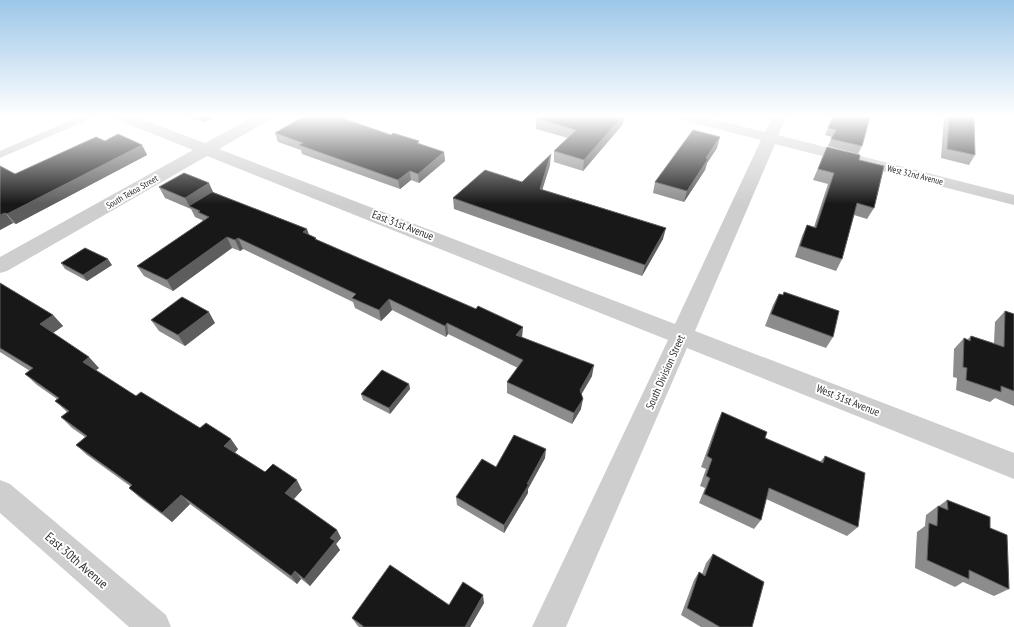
<svg xmlns="http://www.w3.org/2000/svg" width="1014" height="627" viewBox="0 0 1014 627" font-family="'PT Sans Narrow',sans-serif">
<rect width="100%" height="100%" fill="#fff"/>
<g fill="none" stroke-linecap="round" stroke-linejoin="round">
<path fill="#cecece" fill-rule="evenodd" d="M 78,117 L 91,117 L 90,119 L 0,158 L 0,151 Z"/>
<path fill="#cecece" fill-rule="evenodd" d="M 116,117 L 135,117 L 205,143 L 254,117 L 271,117 L 269,120 L 219,149 L 675,324 L 761,140 L 682,120 L 680,117 L 703,117 L 765,132 L 772,117 L 786,117 L 778,135 L 1014,195 L 1014,205 L 775,144 L 695,331 L 1014,453 L 1014,479 L 687,348 L 566,627 L 532,627 L 668,340 L 207,156 L 7,271 L 0,273 L 0,257 L 193,150 L 118,120 Z
M 0,480 L 10,484 L 166,615 L 171,627 L 129,627 L 0,513 Z"/>
</g>
<path fill="#8c8c8c" d="M 188,117 L 214,117 L 204,122 Z
M 538,117 L 624,117 L 623,124 L 583,171 L 554,162 L 554,151 L 568,138 L 536,129 L 536,118 Z
M 833,117 L 862,146 L 858,154 L 828,146 L 832,137 L 825,135 Z
M 944,117 L 974,117 L 975,155 L 969,165 L 941,158 Z
M 275,133 L 391,135 L 419,141 L 419,144 L 444,152 L 445,161 L 419,183 L 411,180 L 400,189 L 302,154 L 301,150 L 278,142 Z
M 105,141 L 142,145 L 147,155 L 16,224 L 13,223 L 0,230 L 15,174 Z
M 827,147 L 859,160 L 874,208 L 867,219 L 854,215 L 842,259 L 836,271 L 795,257 L 802,236 L 807,225 L 814,227 L 828,184 L 813,180 Z
M 717,148 L 707,163 L 705,170 L 684,202 L 653,193 L 655,182 Z
M 550,165 L 542,190 L 663,239 L 642,276 L 454,209 L 453,198 L 522,182 Z
M 159,187 L 214,193 L 309,235 L 317,240 L 522,337 L 592,376 L 581,395 L 581,409 L 572,424 L 507,393 L 507,382 L 518,368 L 448,334 L 446,337 L 392,310 L 381,321 L 355,308 L 353,302 L 243,249 L 240,251 L 232,248 L 173,291 L 144,276 L 137,266 L 203,222 L 202,220 L 195,217 L 191,209 L 165,198 Z
M 61,263 L 112,265 L 87,281 L 65,269 Z
M 0,283 L 53,315 L 63,326 L 53,333 L 99,368 L 96,370 L 136,396 L 200,428 L 238,449 L 235,453 L 265,472 L 302,490 L 294,499 L 337,530 L 341,538 L 336,544 L 340,550 L 310,586 L 301,579 L 297,584 L 190,504 L 172,522 L 139,497 L 129,488 L 130,486 L 87,455 L 76,445 L 85,437 L 72,428 L 61,417 L 67,412 L 55,401 L 57,399 L 37,385 L 25,374 L 30,371 L 0,352 Z
M 784,292 L 833,337 L 826,348 L 765,326 L 773,305 L 779,294 L 783,295 Z
M 1005,311 L 1014,314 L 1014,406 L 995,398 L 990,402 L 956,390 L 957,378 L 953,377 L 954,349 L 964,338 L 967,340 L 971,336 L 994,343 L 995,322 Z
M 151,320 L 215,323 L 185,346 L 159,331 Z
M 409,384 L 410,389 L 390,414 L 363,400 L 361,394 Z
M 722,412 L 765,438 L 820,462 L 825,456 L 858,527 L 847,536 L 766,499 L 761,520 L 754,529 L 699,503 L 705,488 L 700,486 L 706,469 L 701,467 L 717,423 Z
M 545,458 L 528,489 L 528,493 L 504,533 L 457,505 L 456,497 L 496,467 Z
M 947,500 L 990,528 L 1009,589 L 994,596 L 963,582 L 955,587 L 915,568 L 917,532 L 925,526 L 926,515 L 938,506 L 939,506 Z
M 713,554 L 752,627 L 701,627 L 681,615 L 694,580 L 699,572 L 702,574 L 706,563 Z
M 484,603 L 470,627 L 359,627 L 357,625 L 352,618 L 449,605 Z"/>
<path fill="#5d5d5d" d="M 201,117 L 214,117 L 204,122 Z
M 622,117 L 624,117 L 623,124 L 583,171 L 584,160 Z
M 720,137 L 717,148 L 707,163 L 705,170 L 684,202 L 687,191 L 706,158 Z
M 142,145 L 147,155 L 16,224 L 7,214 Z
M 444,152 L 445,161 L 419,183 L 418,174 Z
M 551,154 L 550,165 L 539,200 L 540,189 Z
M 410,171 L 411,180 L 400,189 L 398,180 Z
M 209,183 L 214,194 L 189,206 L 191,209 L 185,198 Z
M 5,213 L 13,223 L 0,230 L 0,215 Z
M 666,228 L 663,239 L 642,276 L 645,265 Z
M 307,229 L 311,240 L 303,232 Z
M 227,237 L 232,248 L 173,291 L 167,280 Z
M 238,238 L 243,249 L 240,251 L 235,240 Z
M 108,259 L 112,265 L 87,281 L 83,275 Z
M 389,299 L 392,310 L 381,321 L 379,310 Z
M 209,312 L 215,323 L 185,346 L 178,335 Z
M 53,315 L 63,326 L 50,335 L 40,324 Z
M 447,323 L 448,334 L 446,337 L 445,326 Z
M 523,327 L 522,338 L 516,335 Z
M 89,357 L 99,368 L 92,373 L 83,362 Z
M 594,365 L 592,376 L 578,400 L 580,390 Z
M 409,384 L 410,389 L 390,414 L 389,408 Z
M 583,399 L 581,409 L 572,424 L 574,413 Z
M 231,439 L 238,449 L 232,456 L 224,446 Z
M 546,449 L 545,458 L 528,489 L 528,493 L 504,533 L 504,525 L 527,484 Z
M 297,480 L 302,490 L 291,502 L 285,493 Z
M 181,495 L 190,504 L 172,522 L 162,513 Z
M 337,530 L 341,538 L 336,544 L 340,550 L 310,586 L 304,579 L 330,538 Z
M 295,571 L 301,579 L 297,584 L 291,576 Z
M 483,595 L 484,603 L 470,627 L 465,627 Z"/>
<path fill="#181818" stroke="#5d5d5d" d="M 303,117 L 339,117 L 391,135 L 393,133 L 419,141 L 417,143 L 444,152 L 418,174 L 410,171 L 398,180 L 299,145 L 303,143 L 275,133 Z
M 538,117 L 622,117 L 584,160 L 554,151 L 576,130 L 536,118 Z
M 833,117 L 870,117 L 862,146 L 831,139 L 836,130 L 828,128 Z
M 949,117 L 974,117 L 975,155 L 947,149 Z
M 693,130 L 720,137 L 706,158 L 708,159 L 687,191 L 655,182 Z
M 118,134 L 142,145 L 7,214 L 5,213 L 0,215 L 0,166 L 15,174 L 96,137 L 105,141 Z
M 827,147 L 860,155 L 859,160 L 884,166 L 874,208 L 857,203 L 842,259 L 800,246 L 807,225 L 816,228 L 834,173 L 818,169 Z
M 551,154 L 540,189 L 666,228 L 645,265 L 453,198 L 485,170 L 522,182 Z
M 184,173 L 209,183 L 185,198 L 159,187 Z
M 212,192 L 307,229 L 303,232 L 316,238 L 315,239 L 476,309 L 478,306 L 523,327 L 516,335 L 594,365 L 580,390 L 583,399 L 574,413 L 507,382 L 523,360 L 447,323 L 445,326 L 389,299 L 379,310 L 352,298 L 356,294 L 238,238 L 235,240 L 227,237 L 167,280 L 137,266 L 209,217 L 198,212 L 200,211 L 189,206 Z
M 85,248 L 108,259 L 83,275 L 61,263 Z
M 0,283 L 53,315 L 40,324 L 89,357 L 83,362 L 136,396 L 141,392 L 200,428 L 206,423 L 231,439 L 224,446 L 265,472 L 273,464 L 297,480 L 285,493 L 337,530 L 330,538 L 335,541 L 304,579 L 295,571 L 291,576 L 181,495 L 162,513 L 129,488 L 132,485 L 76,445 L 87,436 L 61,417 L 69,411 L 55,401 L 59,398 L 25,374 L 33,368 L 0,348 Z
M 784,292 L 839,311 L 833,337 L 771,314 L 779,294 L 783,295 Z
M 182,297 L 209,312 L 178,335 L 151,320 Z
M 1005,311 L 1014,314 L 1014,391 L 1001,386 L 1001,392 L 966,380 L 967,368 L 963,367 L 964,338 L 970,341 L 971,336 L 1004,347 Z
M 382,370 L 409,384 L 389,408 L 361,394 Z
M 722,412 L 767,432 L 765,438 L 823,463 L 825,456 L 865,473 L 858,527 L 769,488 L 761,520 L 704,494 L 710,478 L 706,476 L 712,459 L 707,456 Z
M 514,435 L 546,449 L 527,484 L 529,484 L 504,525 L 456,497 L 482,459 L 496,467 Z
M 947,500 L 990,517 L 990,528 L 1007,535 L 1009,589 L 969,570 L 969,579 L 927,560 L 929,523 L 937,526 L 938,506 L 948,510 Z
M 713,554 L 764,582 L 752,627 L 720,627 L 687,608 L 699,572 L 705,576 Z
M 390,565 L 449,605 L 463,582 L 483,595 L 465,627 L 363,627 L 363,626 L 352,618 Z"/>
<linearGradient id="sky" x2="0" y2="1"><stop stop-color="#9cc6e8"/><stop offset="0.57" stop-color="#fff"/><stop offset="1" stop-color="#fff" stop-opacity="0"/></linearGradient>
<rect width="1014" height="204" fill="url(#sky)"/>
<g text-anchor="middle" stroke-width="4" stroke-linejoin="round" paint-order="stroke">
<g font-size="9" fill="#313131" stroke="#fff">
<text transform="translate(915 175) rotate(14)" y="3">West 32nd Avenue</text>
<text transform="translate(132 192) rotate(-30)" y="3">South Tekoa Street</text>
</g>
<g font-size="11" fill="#313131" stroke="#fff">
<text transform="translate(403 225) rotate(21)" y="4">East 31st Avenue</text>
<text transform="translate(665 372) rotate(-66)" y="4">South Division Street</text>
<text transform="translate(848 400) rotate(22)" y="4">West 31st Avenue</text>
</g>
<g font-size="13" fill="#313131" stroke="#fff">
<text transform="translate(77 560) rotate(41)" y="5">East 30th Avenue</text>
</g>
</g>
</svg>
